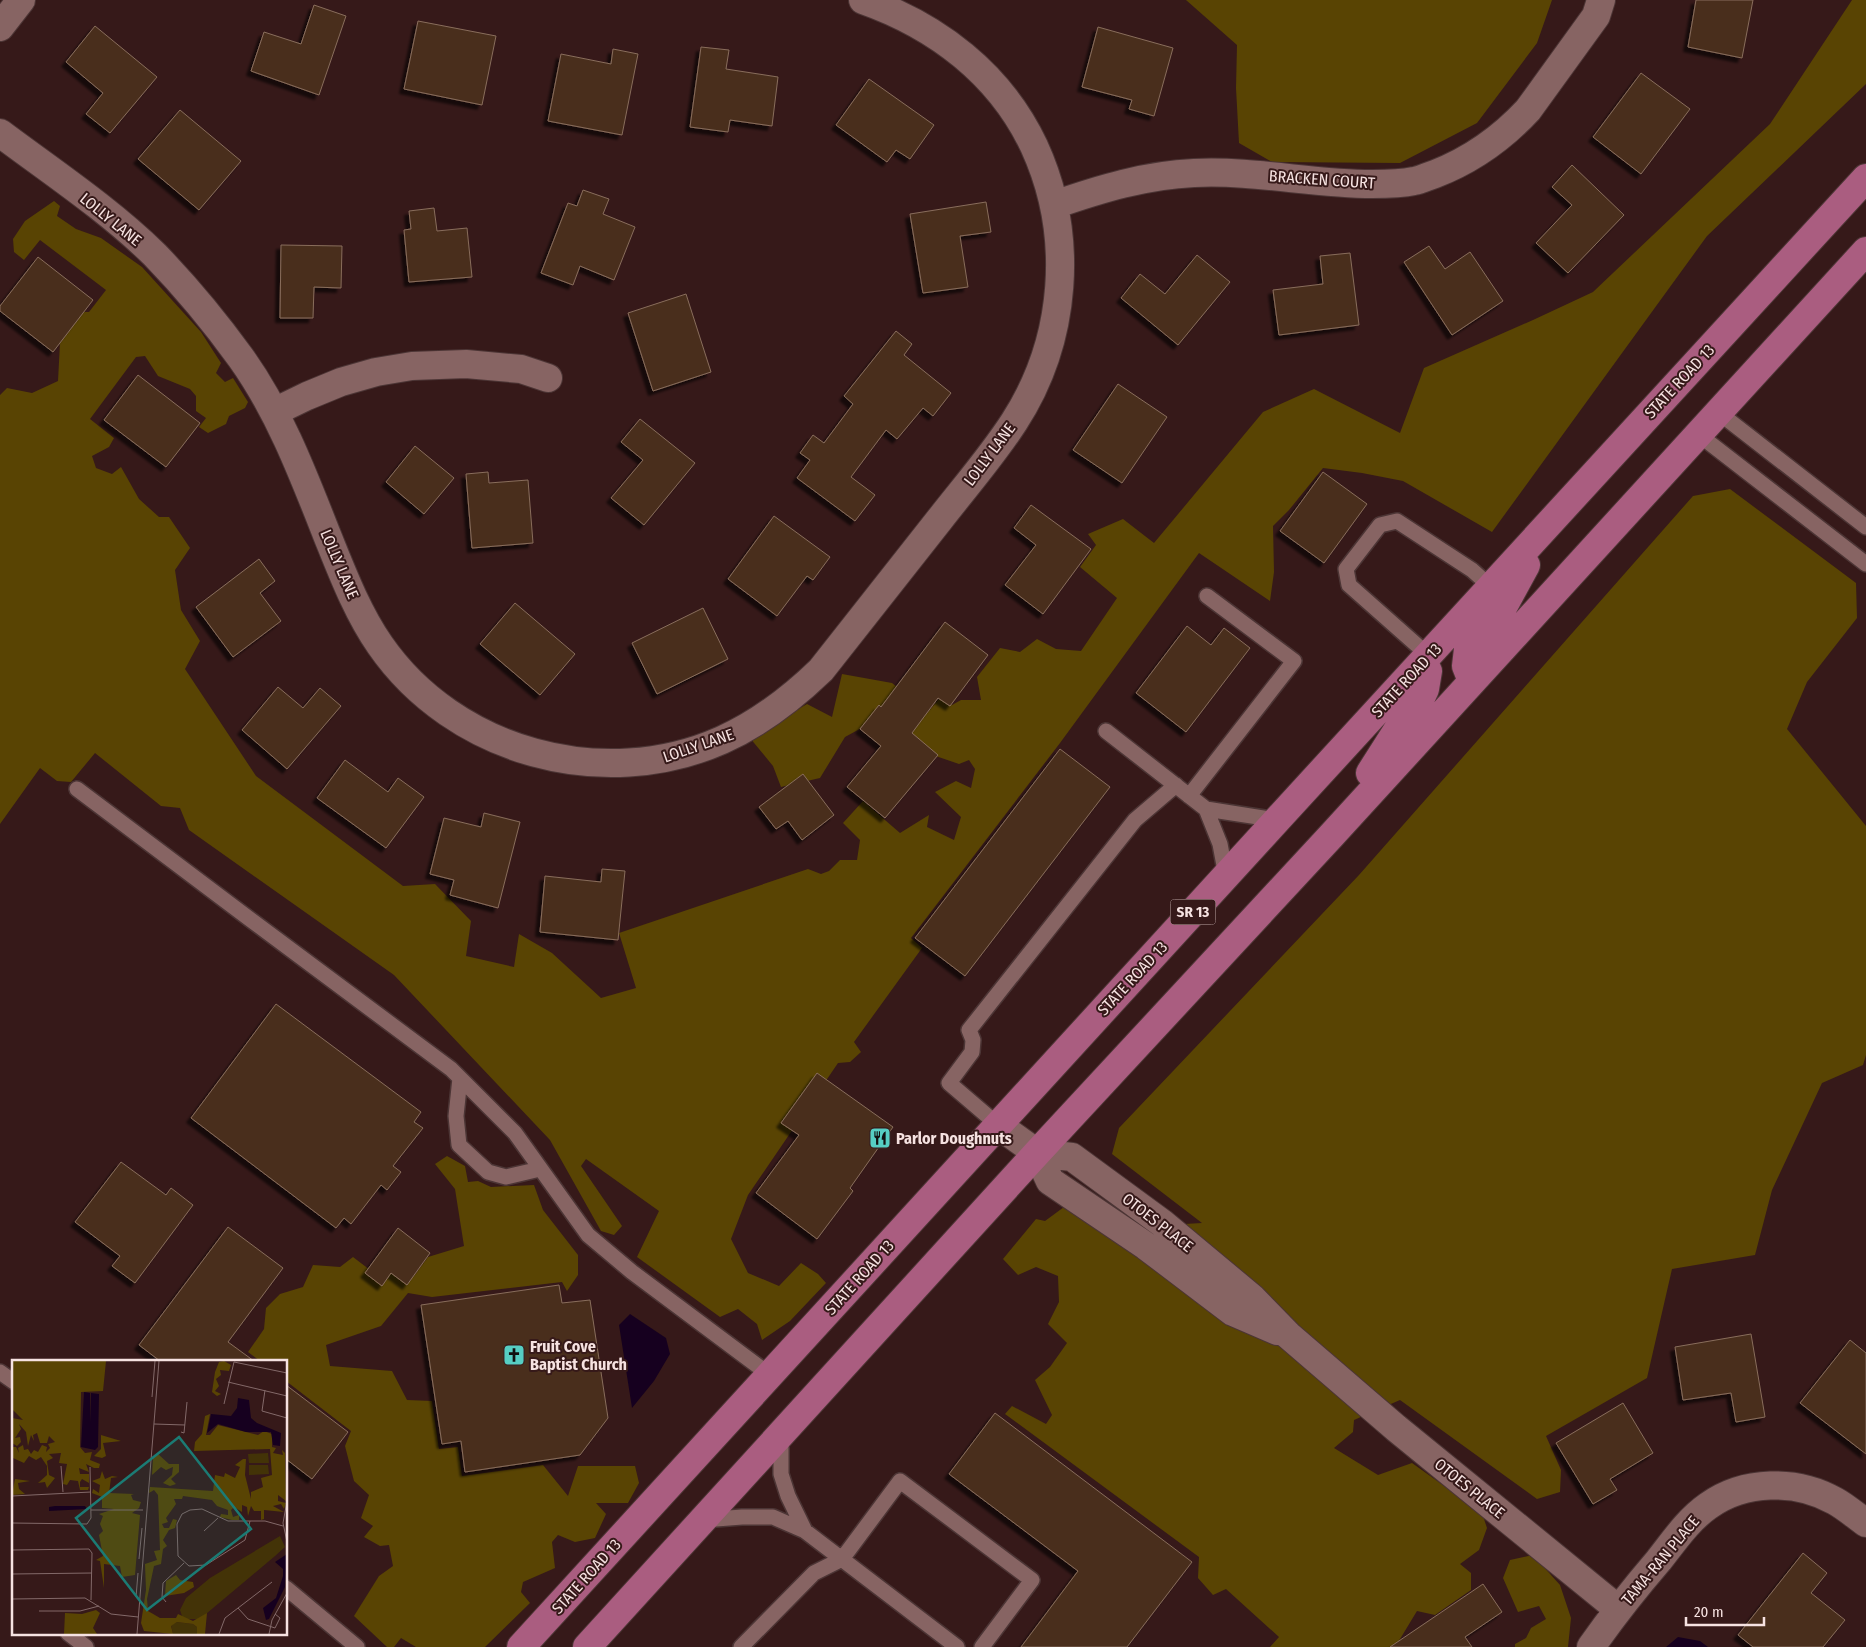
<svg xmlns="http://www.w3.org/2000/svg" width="1866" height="1647" viewBox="0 0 1866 1647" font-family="'Fira Sans Condensed',sans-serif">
<defs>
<filter id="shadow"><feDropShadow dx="-4.5" dy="4.5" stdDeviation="1" flood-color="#0009"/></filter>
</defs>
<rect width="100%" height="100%" fill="#361919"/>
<path fill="#594403" d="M 1186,0 L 1552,0 L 1537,43 L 1477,123 L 1400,163 L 1272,162 L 1239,143 L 1236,88 L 1237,45 Z
M 1852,0 L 1866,0 L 1866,84 L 1707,236 L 1492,532 L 1403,481 L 1362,473 L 1323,468 L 1289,510 L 1273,526 L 1274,572 L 1270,601 L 1199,553 L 1060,743 L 911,938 L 922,948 L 854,1042 L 861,1052 L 850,1062 L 838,1063 L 748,1195 L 731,1239 L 748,1273 L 779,1286 L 801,1263 L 818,1274 L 826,1283 L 790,1321 L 762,1340 L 757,1324 L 738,1309 L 720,1317 L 637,1257 L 659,1211 L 586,1159 L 581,1166 L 622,1226 L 614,1235 L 601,1231 L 550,1140 L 394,975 L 189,830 L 180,808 L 161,806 L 95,753 L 71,782 L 57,781 L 40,768 L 0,824 L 0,395 L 7,388 L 32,393 L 58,381 L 60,343 L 83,312 L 89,312 L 106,290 L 40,240 L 24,260 L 14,252 L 13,239 L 25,221 L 54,201 L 60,206 L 57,216 L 76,229 L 101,238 L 142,267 L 201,332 L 221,363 L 216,373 L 225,382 L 233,378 L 248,402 L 245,408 L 229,416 L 226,424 L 208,433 L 199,427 L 206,418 L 196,411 L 196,396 L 190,389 L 158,376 L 145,356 L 136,357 L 90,419 L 114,438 L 109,447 L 92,456 L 96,468 L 112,474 L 121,467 L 139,499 L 159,517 L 169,517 L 190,548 L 175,570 L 181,610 L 200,641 L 185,669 L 256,776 L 403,886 L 435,884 L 471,921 L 466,956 L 514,967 L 519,934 L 552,953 L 601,998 L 636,988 L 619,933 L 808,869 L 821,874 L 829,871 L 840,860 L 857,860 L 860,840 L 843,823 L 863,801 L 900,833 L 929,815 L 927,827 L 954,840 L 961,817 L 935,792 L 956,781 L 971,788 L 975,769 L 969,760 L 959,764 L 924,752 L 867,725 L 845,737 L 820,778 L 781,787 L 773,766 L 750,738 L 807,704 L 832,717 L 842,674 L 892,683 L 928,712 L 939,699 L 952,705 L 961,700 L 981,700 L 977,677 L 1000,648 L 1020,652 L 1037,639 L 1056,649 L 1081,651 L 1117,598 L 1080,567 L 1096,545 L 1088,534 L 1123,519 L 1154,543 L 1263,412 L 1314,389 L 1400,433 L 1424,368 L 1533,320 L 1593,292 L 1770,124 Z
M 1730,489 L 1856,583 L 1857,618 L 1807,682 L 1787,729 L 1866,826 L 1866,1055 L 1863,1065 L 1822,1083 L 1772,1190 L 1755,1255 L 1672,1269 L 1647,1378 L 1546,1436 L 1561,1470 L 1560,1492 L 1537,1499 L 1400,1400 L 1354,1420 L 1353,1432 L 1334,1448 L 1378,1475 L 1412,1463 L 1482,1513 L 1487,1528 L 1479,1550 L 1460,1564 L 1471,1573 L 1471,1590 L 1435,1615 L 1417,1611 L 1397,1644 L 1392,1647 L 1270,1647 L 1279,1637 L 1226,1589 L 1213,1595 L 1198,1578 L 1199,1557 L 1005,1414 L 1012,1406 L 1046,1424 L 1052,1415 L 1035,1380 L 1050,1367 L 1067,1343 L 1048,1324 L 1059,1302 L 1058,1276 L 1036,1267 L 1018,1275 L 1003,1259 L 1036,1219 L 1045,1221 L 1064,1207 L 1095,1229 L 1202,1223 L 1112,1154 L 1119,1128 L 1359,875 L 1693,496 Z
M 447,1156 L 465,1166 L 468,1182 L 478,1181 L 491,1187 L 534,1185 L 543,1210 L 578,1255 L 578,1275 L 567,1291 L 562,1282 L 432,1297 L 408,1293 L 381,1326 L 326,1345 L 330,1366 L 392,1371 L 407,1400 L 432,1401 L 439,1449 L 458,1447 L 462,1476 L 543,1465 L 568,1496 L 578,1466 L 635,1466 L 639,1483 L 628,1503 L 596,1503 L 606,1514 L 595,1538 L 575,1542 L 558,1535 L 552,1542 L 555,1568 L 523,1582 L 521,1592 L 530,1603 L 485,1647 L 416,1647 L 401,1638 L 394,1647 L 387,1647 L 354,1616 L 379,1576 L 393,1566 L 389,1545 L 380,1546 L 364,1537 L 373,1526 L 361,1518 L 369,1495 L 354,1481 L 345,1446 L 351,1431 L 286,1381 L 286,1361 L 260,1361 L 248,1352 L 264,1329 L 266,1308 L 280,1294 L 303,1287 L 313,1265 L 340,1267 L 353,1257 L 374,1273 L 391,1265 L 414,1276 L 428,1257 L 464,1246 L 455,1189 L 435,1164 Z
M 1533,1555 L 1560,1585 L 1571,1618 L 1568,1647 L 1515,1647 L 1515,1644 L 1526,1638 L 1531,1628 L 1546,1619 L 1539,1606 L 1518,1612 L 1503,1578 L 1510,1560 Z"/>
<path fill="#16001f" d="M 630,1314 L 666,1338 L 670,1354 L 654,1381 L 632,1408 L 619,1325 Z
M 1678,1637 L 1700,1641 L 1708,1647 L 1666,1647 Z"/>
<path fill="#482f1f" stroke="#896d5b" filter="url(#shadow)" d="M 1696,0 L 1753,0 L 1742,58 L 1688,47 Z
M 314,5 L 346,16 L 319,95 L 251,71 L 264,32 L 301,44 Z
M 418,21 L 496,36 L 482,105 L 404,89 Z
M 95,26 L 157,77 L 110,133 L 86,114 L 103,93 L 66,62 Z
M 1098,27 L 1173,48 L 1154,116 L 1129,109 L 1132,100 L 1082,87 Z
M 701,47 L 729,50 L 726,69 L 778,77 L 772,126 L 730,120 L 728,132 L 690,127 Z
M 613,49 L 638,54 L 622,135 L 548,121 L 561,54 L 611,64 Z
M 1641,73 L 1690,109 L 1641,174 L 1593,137 Z
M 869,79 L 934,125 L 910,159 L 896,150 L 887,162 L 836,125 Z
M 180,110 L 241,161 L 199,210 L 138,159 Z
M 1572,165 L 1624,215 L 1568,273 L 1536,243 L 1572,205 L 1552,187 Z
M 583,190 L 609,199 L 603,214 L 635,227 L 614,280 L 580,266 L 573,285 L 541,273 L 568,203 L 577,206 Z
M 986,202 L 991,232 L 960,236 L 968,287 L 923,293 L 910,214 Z
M 434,208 L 437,231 L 467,228 L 472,277 L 409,282 L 404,230 L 411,229 L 409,211 Z
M 281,245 L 342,246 L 341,288 L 314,287 L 313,318 L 280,318 Z
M 1429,246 L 1445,269 L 1470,252 L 1503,301 L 1452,335 L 1404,262 Z
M 1350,253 L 1359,325 L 1279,335 L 1273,290 L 1323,284 L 1320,256 Z
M 1197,255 L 1230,282 L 1178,345 L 1121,298 L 1140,274 L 1165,294 Z
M 38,257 L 93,300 L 53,352 L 0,311 L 0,306 Z
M 686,294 L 711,372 L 653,391 L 628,313 Z
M 896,331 L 912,344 L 904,355 L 951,393 L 933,416 L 923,408 L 897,439 L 886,430 L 851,477 L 875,495 L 855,521 L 797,478 L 810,460 L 800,453 L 813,435 L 824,443 L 853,404 L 844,396 Z
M 138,375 L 200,423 L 166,467 L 104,420 Z
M 1118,384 L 1167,417 L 1122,483 L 1073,450 Z
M 640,419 L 695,463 L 644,525 L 611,498 L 643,460 L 621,442 Z
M 415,446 L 454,478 L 424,514 L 386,482 Z
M 488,472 L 489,483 L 528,480 L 533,543 L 472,548 L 466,474 Z
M 1323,472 L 1367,504 L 1324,563 L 1280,531 Z
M 1031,505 L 1091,549 L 1043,614 L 1005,585 L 1036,545 L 1014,528 Z
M 774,516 L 830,557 L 813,580 L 807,576 L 777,616 L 728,579 Z
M 259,559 L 275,581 L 260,593 L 281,621 L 233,657 L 196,607 Z
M 515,603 L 575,654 L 540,695 L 480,644 Z
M 703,608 L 728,659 L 657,694 L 632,643 Z
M 945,622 L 988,655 L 950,706 L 938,698 L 912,733 L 938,755 L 885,818 L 847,787 L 881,746 L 860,729 L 879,705 L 881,707 Z
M 1187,626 L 1211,645 L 1224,628 L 1250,648 L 1186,732 L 1136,693 Z
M 278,687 L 303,708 L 320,688 L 341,706 L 287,769 L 242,730 Z
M 1060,749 L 1110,787 L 965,976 L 915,938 Z
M 345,760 L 388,792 L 398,778 L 424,797 L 386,848 L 317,798 Z
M 803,774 L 834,815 L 802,840 L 788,821 L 776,829 L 759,807 Z
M 484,813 L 520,822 L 498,908 L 450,895 L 454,880 L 430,874 L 444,818 L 481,827 Z
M 602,869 L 625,871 L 618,940 L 540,932 L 545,876 L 601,882 Z
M 276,1004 L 421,1112 L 414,1122 L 423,1128 L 393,1166 L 401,1172 L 387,1190 L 381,1185 L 351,1224 L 344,1218 L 336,1228 L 191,1118 Z
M 817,1073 L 893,1127 L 850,1188 L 853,1191 L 817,1239 L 756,1193 L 799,1135 L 781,1123 Z
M 121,1162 L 166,1195 L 171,1188 L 193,1205 L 135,1283 L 112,1266 L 120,1256 L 75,1222 Z
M 228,1227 L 283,1268 L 228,1342 L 254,1361 L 160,1361 L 139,1345 Z
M 398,1228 L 430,1253 L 407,1285 L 391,1273 L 382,1286 L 365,1273 Z
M 559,1285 L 562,1303 L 590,1300 L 608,1418 L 580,1455 L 465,1472 L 461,1441 L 442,1444 L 421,1305 Z
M 1751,1334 L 1765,1417 L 1736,1422 L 1731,1393 L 1683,1400 L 1675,1347 Z
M 1850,1340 L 1866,1353 L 1866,1454 L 1800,1403 Z
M 286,1385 L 348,1432 L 312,1479 L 286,1459 Z
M 1623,1403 L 1653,1453 L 1610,1479 L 1617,1490 L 1593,1504 L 1556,1443 Z
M 995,1413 L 1192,1562 L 1127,1647 L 1021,1647 L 1078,1571 L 949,1474 Z
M 1803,1553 L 1827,1573 L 1811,1593 L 1845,1620 L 1823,1647 L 1753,1647 L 1738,1635 Z
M 1483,1584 L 1502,1612 L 1465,1637 L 1472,1647 L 1390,1647 Z"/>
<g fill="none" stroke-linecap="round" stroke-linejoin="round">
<g stroke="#4c3535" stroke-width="18">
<path id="lane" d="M 1718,412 L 1866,527
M 1698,434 L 1866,564
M 1428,655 L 1349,585 L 1346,569 L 1380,525 L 1397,521 L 1472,570 L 1491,587
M 1106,731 L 1206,809 L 1277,820
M 77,789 L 251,920 L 451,1069 L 515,1133 L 588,1235 L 632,1272 L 770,1375
M 1189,796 L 1294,661 L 1207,596
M 1206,809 L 1220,844 L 1226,876
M 460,1078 L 456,1116 L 459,1145 L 488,1172 L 506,1177 L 540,1169
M 998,1125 L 949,1083 L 972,1052 L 973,1040 L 969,1030 L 1135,820 L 1176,785
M 0,1372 L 14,1382
M 781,1435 L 781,1474 L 788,1496 L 805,1531
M 703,1520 L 742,1517 L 773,1517 L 805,1531 L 957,1647
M 286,1588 L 357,1647
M 68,1633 L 86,1647
M 741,1647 L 814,1573 L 842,1559 L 900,1481 L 1032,1580 L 982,1647"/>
</g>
<g stroke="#4c3535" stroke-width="30">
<path id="street" d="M 0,27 L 21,0
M 0,133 C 52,172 108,209 155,255 C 186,287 215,322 241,358 C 279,411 303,474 327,535 C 342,572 357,612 380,645 C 454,752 603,793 722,740 C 760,723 791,699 821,670 C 861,620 900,569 940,519 C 965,487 992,456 1014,422 C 1067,340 1075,235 1034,146 C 1000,74 937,26 863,0
M 1054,205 C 1100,189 1146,175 1194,173 C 1254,170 1313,184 1372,184 C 1386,184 1400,184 1414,181 C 1421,180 1428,176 1435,174 C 1471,160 1502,138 1528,110 L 1596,16 L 1601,0
M 274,412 L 307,396 L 341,382 L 376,372 L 412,366 L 466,364 L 521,369 L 548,378
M 998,1125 L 1037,1153 L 1050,1181 L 1146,1246 L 1233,1312 L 1277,1331
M 1037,1153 L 1072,1157 L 1162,1223 L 1252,1298 L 1288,1335 L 1396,1428 L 1618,1609
M 1591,1647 C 1612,1617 1635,1588 1659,1560 C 1674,1541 1688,1520 1708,1506 C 1744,1480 1796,1479 1835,1501 C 1846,1507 1856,1516 1866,1523"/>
</g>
<g stroke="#4c3535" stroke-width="30">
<path id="primary" d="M 1472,681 L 1466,666 L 1468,649 L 1480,633 L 1501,611 L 1526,565
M 1370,773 L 1405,718 L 1418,704 L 1425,689 L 1428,671 L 1423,662
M 521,1647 L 1277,820 L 1866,178
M 587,1647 L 1037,1153 L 1331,836 L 1866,251"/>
</g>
<use href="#lane" stroke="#876463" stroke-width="15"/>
<use href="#street" stroke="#876463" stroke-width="28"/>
<use href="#primary" stroke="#aa5d80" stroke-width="28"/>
</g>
<defs>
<g id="restaurant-square" transform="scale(1.125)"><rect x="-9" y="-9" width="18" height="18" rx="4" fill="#56cec3" stroke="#361919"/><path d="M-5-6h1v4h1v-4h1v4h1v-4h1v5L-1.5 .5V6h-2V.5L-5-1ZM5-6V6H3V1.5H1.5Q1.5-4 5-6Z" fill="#111"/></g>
<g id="church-square" transform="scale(1.125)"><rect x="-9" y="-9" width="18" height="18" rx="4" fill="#56cec3" stroke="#361919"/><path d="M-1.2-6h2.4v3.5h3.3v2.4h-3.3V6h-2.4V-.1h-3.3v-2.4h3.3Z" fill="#111"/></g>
</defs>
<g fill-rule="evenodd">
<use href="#restaurant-square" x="880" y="1138"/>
<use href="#church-square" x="514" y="1355"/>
</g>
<g text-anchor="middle" stroke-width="4" stroke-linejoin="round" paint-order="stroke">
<rect fill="#361919" stroke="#bca6a5" stroke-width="1" x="1170.5" y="899.5" width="45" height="25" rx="4"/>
<g font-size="15" font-weight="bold" fill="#f6e2e1">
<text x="1193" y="917">SR 13</text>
</g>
<g font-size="16" fill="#f6e2e1" stroke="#361919">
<text transform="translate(1322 179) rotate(4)" y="6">BRACKEN COURT</text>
<text transform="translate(111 219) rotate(39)" y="6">LOLLY LANE</text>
<text transform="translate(1679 381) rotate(-47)" y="6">STATE ROAD 13</text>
<text transform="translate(989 454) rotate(-53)" y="6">LOLLY LANE</text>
<text transform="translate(340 564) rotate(67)" y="6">LOLLY LANE</text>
<text transform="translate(1406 680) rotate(-47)" y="6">STATE ROAD 13</text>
<text transform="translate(698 745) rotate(-19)" y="6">LOLLY LANE</text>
<text transform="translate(1132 978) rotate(-47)" y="6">STATE ROAD 13</text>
<text transform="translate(1158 1222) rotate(38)" y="6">OTOES PLACE</text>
<text transform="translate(859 1277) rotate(-48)" y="6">STATE ROAD 13</text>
<text transform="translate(1470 1488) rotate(39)" y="6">OTOES PLACE</text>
<text transform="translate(1660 1560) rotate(-50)" y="6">TAMA-RAN PLACE</text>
<text transform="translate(586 1576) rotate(-48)" y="6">STATE ROAD 13</text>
</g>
<g font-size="16" font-weight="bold" fill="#f6e2e1" stroke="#361919" text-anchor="start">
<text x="896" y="1144">Parlor Doughnuts</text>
<text x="530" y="1352">Fruit Cove<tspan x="530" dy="18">Baptist Church</tspan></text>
</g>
</g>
<g transform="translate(12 1360)">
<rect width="275" height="275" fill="#361919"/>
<path d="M 256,93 L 257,103 L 237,103 L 236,94 ZM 256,105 L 257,114 L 237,115 L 237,105 ZM 268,176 L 273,187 L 263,196 L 188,259 L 171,259 L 168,250 L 174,238 L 198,218 ZM 165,262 L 181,264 L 185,267 L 185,274 L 161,274 L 159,265 Z" fill="#433307"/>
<path d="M 0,1 L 94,1 L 91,31 L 69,32 L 68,87 L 73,93 L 80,92 L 78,100 L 88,104 L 87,108 L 82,108 L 74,104 L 77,112 L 67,108 L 68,114 L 77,114 L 77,123 L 70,119 L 68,122 L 68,127 L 77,127 L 76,130 L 68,130 L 66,121 L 58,120 L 55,125 L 51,124 L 55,104 L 47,103 L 49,93 L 37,94 L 41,98 L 35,101 L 37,115 L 43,118 L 35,128 L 33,122 L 26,123 L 35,115 L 35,106 L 29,97 L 24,100 L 17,96 L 12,103 L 1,98 L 0,87 L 4,87 L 7,93 L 6,88 L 11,85 L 12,90 L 16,89 L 19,94 L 22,90 L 26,92 L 30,85 L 35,87 L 34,92 L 38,88 L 36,84 L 43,82 L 37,76 L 35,83 L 28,83 L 25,73 L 21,75 L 22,81 L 19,75 L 16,86 L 14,72 L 7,64 L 9,69 L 3,78 L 8,77 L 9,82 L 5,86 L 0,83 L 0,58 L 11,60 L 0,49 ZM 212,1 L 219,5 L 217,11 L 208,10 L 209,15 L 204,19 L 207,26 L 203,31 L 209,34 L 205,36 L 200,32 L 203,12 L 207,2 ZM 198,54 L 194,75 L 198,75 L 206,65 L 246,75 L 252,71 L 260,74 L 260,87 L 264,88 L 261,93 L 271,95 L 270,90 L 273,93 L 274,141 L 266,135 L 266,141 L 274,143 L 272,149 L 269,144 L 261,146 L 272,152 L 252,150 L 252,159 L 249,160 L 249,151 L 242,151 L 239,146 L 236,156 L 235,147 L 230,145 L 230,152 L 222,147 L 219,150 L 221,157 L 227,155 L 227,160 L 220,160 L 208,157 L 209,154 L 216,155 L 216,150 L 205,146 L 200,140 L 171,136 L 170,139 L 162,139 L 164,144 L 154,158 L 156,162 L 150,164 L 152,168 L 157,168 L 161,159 L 165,160 L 163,168 L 157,170 L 151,180 L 155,186 L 151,189 L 149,204 L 142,206 L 135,239 L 136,251 L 148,258 L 164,258 L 166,254 L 181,261 L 195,253 L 193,274 L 185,274 L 185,267 L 181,264 L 165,262 L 159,266 L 161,274 L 132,271 L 129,263 L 134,230 L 133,204 L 145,200 L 142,191 L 148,190 L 146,135 L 142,130 L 137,133 L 138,127 L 201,131 L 203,115 L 212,117 L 213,113 L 223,118 L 228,107 L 223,105 L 231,99 L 234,99 L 233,115 L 239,139 L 239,132 L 251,127 L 249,118 L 260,115 L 258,89 L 182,91 L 183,82 L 190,74 L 193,56 ZM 89,75 L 109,81 L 91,83 L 94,96 L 90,98 L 82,96 L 89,89 ZM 146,94 L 157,104 L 167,104 L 167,112 L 159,119 L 164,124 L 158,126 L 151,123 L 160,115 L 161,107 L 154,110 L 149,107 L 140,115 L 141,98 ZM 90,111 L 93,119 L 100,116 L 106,117 L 99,118 L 97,133 L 122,134 L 119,135 L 121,140 L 129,142 L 127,148 L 120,153 L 128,155 L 123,215 L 110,217 L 108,206 L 92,204 L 92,228 L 88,201 L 84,200 L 91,196 L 87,175 L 91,171 L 88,164 L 91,156 L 87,154 L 102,149 L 90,148 L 90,137 L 80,133 L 81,129 L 87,133 L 88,125 L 80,121 L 88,118 ZM 3,119 L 18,121 L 6,123 L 7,129 L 13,134 L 0,135 ZM 164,215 L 168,220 L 181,222 L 182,227 L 172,233 L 153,236 L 154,221 ZM 84,250 L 88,253 L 81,268 L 85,274 L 52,274 L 53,253 L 70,254 Z" fill="#594403"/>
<path d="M 72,32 L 78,33 L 78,63 L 79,33 L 87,34 L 86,87 L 83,90 L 69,87 ZM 226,38 L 237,40 L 239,58 L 245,63 L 269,73 L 268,86 L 261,85 L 259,72 L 234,72 L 206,64 L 195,73 L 199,54 L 219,56 L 225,48 ZM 43,146 L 73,146 L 75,149 L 37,151 L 37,147 ZM 275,194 L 273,227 L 257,259 L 254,260 L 251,248 L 264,238 L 271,216 L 271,209 L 263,202 Z" fill="#16001f"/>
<path fill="none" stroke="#836969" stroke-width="1" d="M 216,22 L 275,36M 253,30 L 250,51 L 275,58M 140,37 L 143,1M 212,44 L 222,2 L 275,13M 142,64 L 173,65M 169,72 L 172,73 L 175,42M 275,72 L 275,129M 49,106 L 51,132M 0,136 L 79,132M 275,141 L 271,163 L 275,182M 79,150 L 131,150M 238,161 L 233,180 L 194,205 L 177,206 L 166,196 L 165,164 L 170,154 L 178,150 L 190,149 L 216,161 L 253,161 L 271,166M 0,163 L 75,164 L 79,158 L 78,107M 192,171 L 206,158M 0,190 L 77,189 L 80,193 L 79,240M 127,199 L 130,168M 0,214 L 80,213M 124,237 L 126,213M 0,239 L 73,238 L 99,254 L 126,257M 154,242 L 150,237 L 151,223 L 172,203M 226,248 L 236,259 L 263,268 L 268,258 L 263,254M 27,251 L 68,251 L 87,246M 125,274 L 147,1M 207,274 L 213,258 L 260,222M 257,274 L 260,260 L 275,233"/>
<path fill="#1b7b74" fill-opacity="0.15" stroke="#1b7b74" stroke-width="2.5" d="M 167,77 L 239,169 L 135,250 L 64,158 Z"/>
<rect width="275" height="275" fill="none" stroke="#f6e2e1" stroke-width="2.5"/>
</g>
<path d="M1686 1617v8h78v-8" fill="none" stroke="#f6e2e1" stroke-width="2.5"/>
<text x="1694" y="1617" font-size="15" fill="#f6e2e1" stroke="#361919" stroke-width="4" paint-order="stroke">20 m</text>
</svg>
